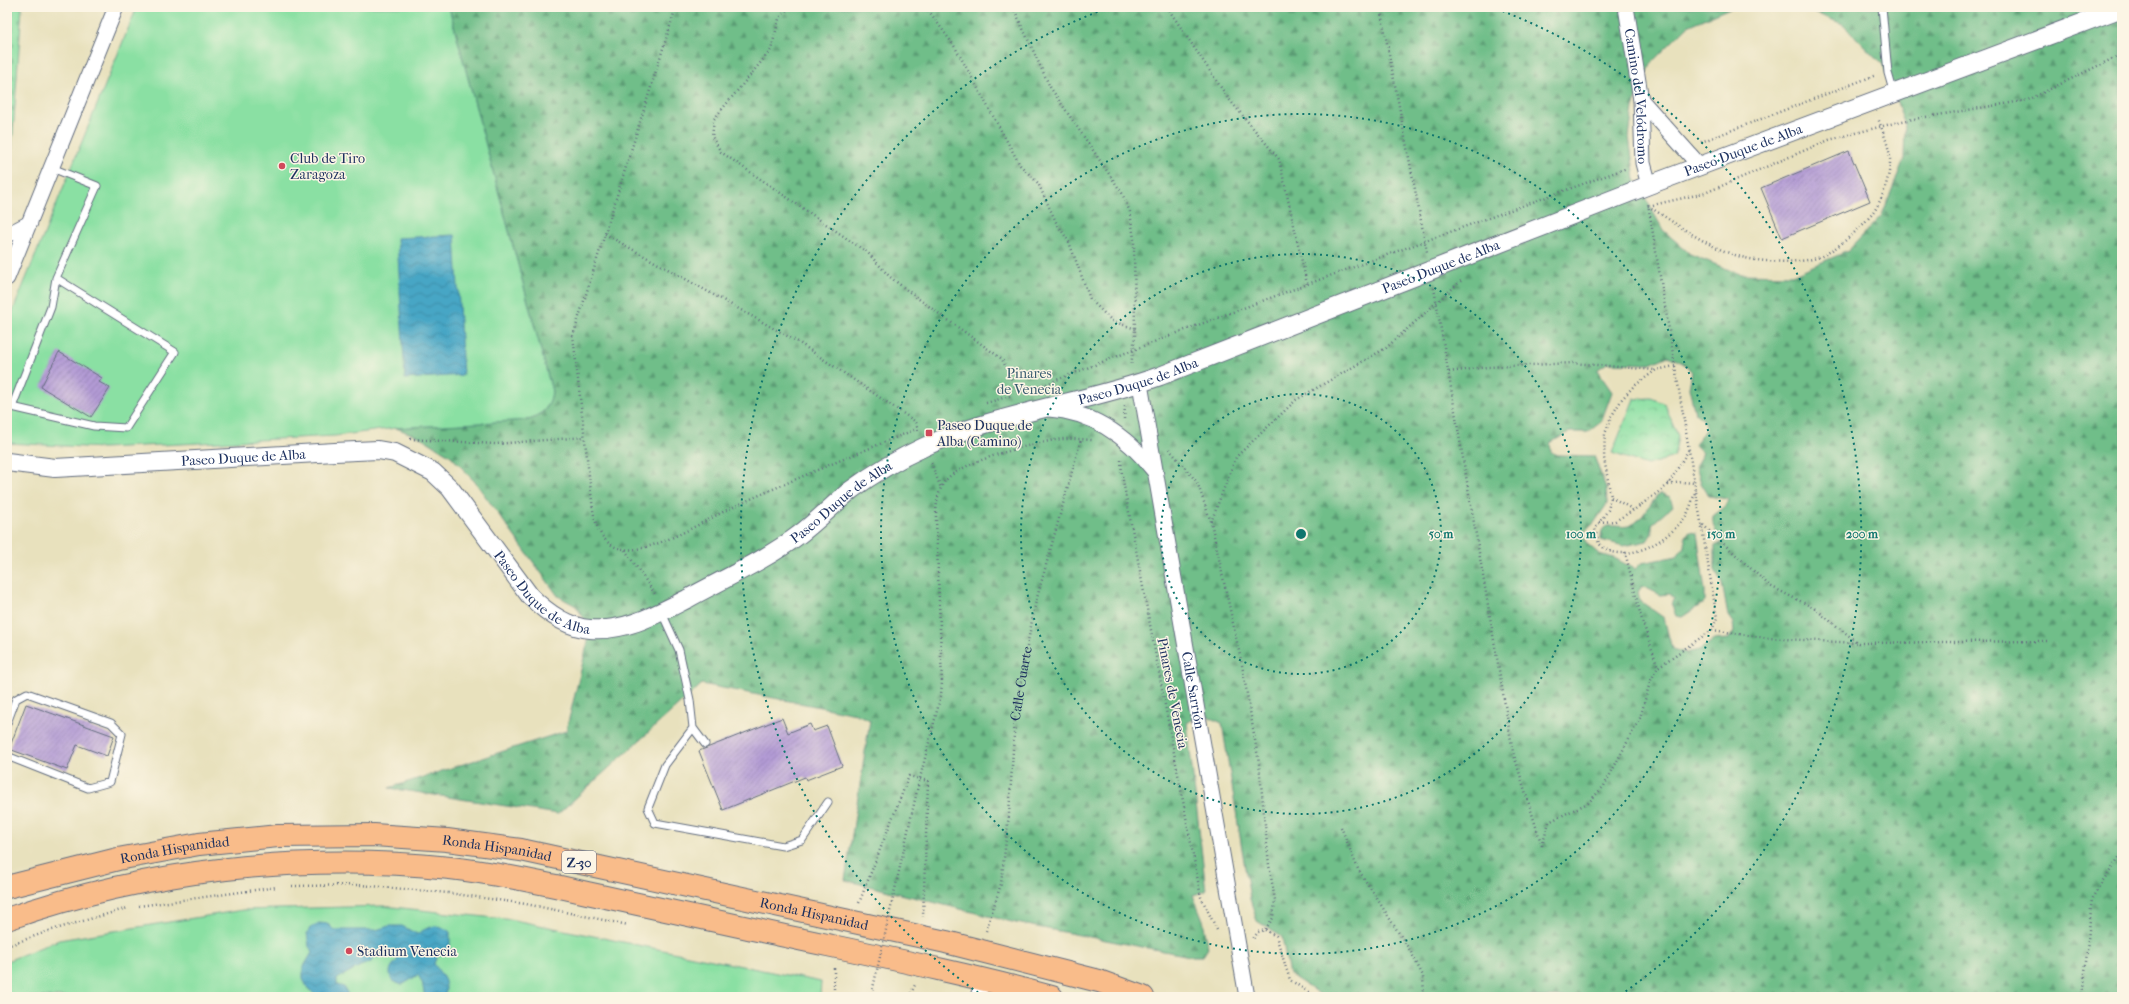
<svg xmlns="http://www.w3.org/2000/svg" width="2129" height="1004" viewBox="0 0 2129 1004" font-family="'IM FELL French Canon',serif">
<defs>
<pattern id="forest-firs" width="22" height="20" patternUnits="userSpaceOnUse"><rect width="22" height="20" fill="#6fbe89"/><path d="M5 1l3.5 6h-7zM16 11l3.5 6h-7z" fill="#5a9b73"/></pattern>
<pattern id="cemetery-stones" width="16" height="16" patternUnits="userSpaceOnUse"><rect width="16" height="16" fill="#8ae0a3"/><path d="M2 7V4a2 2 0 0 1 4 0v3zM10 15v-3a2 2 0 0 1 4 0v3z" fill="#76c08f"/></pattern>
<pattern id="park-crowns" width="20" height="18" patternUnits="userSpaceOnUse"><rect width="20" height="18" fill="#8ae0a3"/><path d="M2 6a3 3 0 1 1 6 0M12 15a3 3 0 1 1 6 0" fill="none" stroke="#76c08f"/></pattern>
<pattern id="water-waves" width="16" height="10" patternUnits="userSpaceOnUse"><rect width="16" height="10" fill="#46a6c5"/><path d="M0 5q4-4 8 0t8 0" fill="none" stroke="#3a88a3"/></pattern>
<pattern id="building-hatch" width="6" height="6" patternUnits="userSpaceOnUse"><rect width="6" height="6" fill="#b39bd5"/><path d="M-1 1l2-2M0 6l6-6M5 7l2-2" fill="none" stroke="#917fb0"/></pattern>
</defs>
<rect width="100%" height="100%" fill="#fcf5e5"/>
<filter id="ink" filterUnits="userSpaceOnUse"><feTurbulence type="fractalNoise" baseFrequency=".025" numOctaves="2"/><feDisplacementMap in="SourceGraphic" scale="8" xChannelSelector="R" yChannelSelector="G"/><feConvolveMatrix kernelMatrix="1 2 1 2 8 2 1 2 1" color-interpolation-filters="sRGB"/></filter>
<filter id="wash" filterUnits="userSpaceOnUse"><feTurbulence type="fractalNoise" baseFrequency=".012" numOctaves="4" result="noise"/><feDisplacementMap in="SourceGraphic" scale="16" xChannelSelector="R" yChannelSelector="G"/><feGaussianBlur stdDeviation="0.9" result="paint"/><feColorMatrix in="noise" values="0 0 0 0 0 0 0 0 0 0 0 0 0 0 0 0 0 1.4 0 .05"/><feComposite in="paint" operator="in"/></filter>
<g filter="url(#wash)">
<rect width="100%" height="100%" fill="#e8e1bd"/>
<path fill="#8ae0a3" stroke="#528880" d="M 137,7 L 449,7 L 552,391 C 551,410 537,418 520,421 L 396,428 L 335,436 L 103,448 L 7,443 L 7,325 Z
M 383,906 L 514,920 L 821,982 L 820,997 L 7,997 L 7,961 L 59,940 L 243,910 Z"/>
<path fill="url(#forest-firs)" stroke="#457674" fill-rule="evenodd" d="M 449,7 L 1732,7 L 1688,26 L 1652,62 L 1633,107 L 1629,137 L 1635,179 L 1663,230 L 1690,254 L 1739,274 L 1792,275 L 1848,251 L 1882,215 L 1904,159 L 1905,124 L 1883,65 L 1843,24 L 1799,7 L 2122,7 L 2122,997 L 1324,997 L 1289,974 L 1282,937 L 1257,921 L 1250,899 L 1222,723 L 1201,714 L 1187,723 L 1206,891 L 1193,895 L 1203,920 L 1208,948 L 1203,956 L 1190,956 L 1016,923 L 845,880 L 870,720 L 856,714 L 702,684 L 558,814 L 389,788 L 566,731 L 591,629 L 576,606 L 558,596 L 475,482 L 451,456 L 422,438 L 396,428 L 528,420 C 542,417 551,405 552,391 ZM 1668,356 L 1683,363 L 1692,372 L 1689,388 L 1695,413 L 1703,419 L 1706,428 L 1695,445 L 1703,453 L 1696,465 L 1701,483 L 1709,496 L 1728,499 L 1726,506 L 1713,516 C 1712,527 1716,533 1723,542 L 1715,546 L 1715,570 L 1722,583 L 1728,616 L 1733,623 L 1734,632 L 1728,639 L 1714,640 L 1699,650 L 1686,653 L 1672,649 L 1664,618 L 1640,601 L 1638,592 L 1642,586 L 1661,595 L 1669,594 L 1674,598 L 1672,606 L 1676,616 L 1682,617 L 1705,602 L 1705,591 L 1697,533 L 1690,532 L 1685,536 L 1685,546 L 1677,556 L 1642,563 L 1635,569 L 1614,558 L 1599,554 L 1586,543 L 1584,535 L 1585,531 L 1594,523 L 1607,504 L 1606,488 L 1594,456 L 1558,455 L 1551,452 L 1550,443 L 1569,432 L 1588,432 L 1601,422 L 1612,392 L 1597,370 L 1607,363 L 1650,364 Z
M 1660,493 L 1670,497 L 1673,506 L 1652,524 L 1652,533 L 1647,541 L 1624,546 L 1601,540 C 1600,516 1619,531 1631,525 C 1642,521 1651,502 1660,493 Z"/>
<path fill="url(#cemetery-stones)" stroke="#528880" d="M 7,7 L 22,7 L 7,215 Z"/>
<path fill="url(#park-crowns)" stroke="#528880" d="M 1651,398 L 1664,403 L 1678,436 L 1674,457 L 1647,465 L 1612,453 L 1634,399 Z"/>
<path fill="url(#water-waves)" stroke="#306a92" d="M 455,235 L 463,375 L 405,379 L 397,238 Z
M 319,923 L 328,924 L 334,930 L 376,930 L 389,926 L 402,926 L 417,934 C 430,926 437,922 450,932 L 450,949 L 437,957 L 434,963 C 441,976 450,981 444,997 L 425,997 L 422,982 L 418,975 L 402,985 L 392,981 C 388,971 390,967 398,960 L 392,954 C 382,953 377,954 371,962 C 358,966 349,972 337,979 L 337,985 L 344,987 L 349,997 L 319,997 L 314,994 L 307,987 L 303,979 L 303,968 L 313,951 L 309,947 L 307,933 L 311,927 Z"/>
<g id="blocks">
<path fill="url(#building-hatch)" d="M 1849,151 L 1870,201 L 1782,238 L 1761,188 Z
M 59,352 L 102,378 L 99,382 L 110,388 L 91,417 L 41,387 Z
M 26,704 L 114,736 L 107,756 L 77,745 L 67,770 L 9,749 Z
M 782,718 L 788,733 L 810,724 L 813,731 L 827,726 L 842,766 L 806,780 L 805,777 L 723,810 L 699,751 Z"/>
</g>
</g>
<g filter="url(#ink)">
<use href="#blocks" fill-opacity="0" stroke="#636d7f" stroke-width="1"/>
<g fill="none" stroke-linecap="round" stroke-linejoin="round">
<g stroke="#636d7f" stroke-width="9">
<path id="service" d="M 1882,7 L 1888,73 L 1894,94
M 52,168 L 97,186 L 56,278 L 51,307 L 12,407 L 94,426 L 126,428 L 175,352 L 56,278
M 662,613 L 679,650 L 690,700 L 693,728 L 705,744
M 7,723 L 16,699 L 27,693 L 111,723 L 122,734 L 110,782 L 88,788 L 7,756
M 693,728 L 665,765 L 648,808 L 655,823 L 783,846 L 802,840 L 828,802"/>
</g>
<g stroke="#636d7f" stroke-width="17">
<g id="minor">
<path id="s2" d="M 1626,7 L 1641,100 L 1643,163 L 1649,185"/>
<path d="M 1641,100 L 1700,166"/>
<path d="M 7,235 L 30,223"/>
<path d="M 7,278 L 116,7"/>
<path id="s3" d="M 1140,384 L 1247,997"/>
<path d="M 1049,409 C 1093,412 1128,437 1155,472"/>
<path d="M 978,997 L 983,980"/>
</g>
</g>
<g stroke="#636d7f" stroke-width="20">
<g id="tertiary">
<path id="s4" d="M 7,462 L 55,468 L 335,452 L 378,450 L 395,453 L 433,472 L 450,488 L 530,596 C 546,612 566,627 590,629 C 625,632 657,614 687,599 C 725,578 766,560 800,534 C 818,520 834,504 851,490 C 874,473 898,459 924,447 C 999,412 1083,404 1160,376 L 1649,185 L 2122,8"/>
</g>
</g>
<g stroke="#636d7f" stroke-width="24">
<g id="trunk">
<path id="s5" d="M 7,887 L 118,859 L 199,844 L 278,836 L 374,835 L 447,840 L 521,850 L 946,942 L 1099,981 L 1143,997"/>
<path d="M 7,919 C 149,869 301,853 450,868 C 496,873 542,883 587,893 C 638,904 688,915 739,926 C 843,949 949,969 1052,997"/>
</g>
</g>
<g stroke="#636d7f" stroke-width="2.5" stroke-dasharray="1 3" stroke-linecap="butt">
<path d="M 676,7 L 573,336 L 593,510 C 596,528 603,546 623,549 C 652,554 705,520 733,507 C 792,480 853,455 914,430"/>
<path d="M 789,7 L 779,19 L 771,50 L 714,119 L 712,137 L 721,152 L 868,253 L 890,277 L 916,297 L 1002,359 L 1019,395"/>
<path d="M 926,7 L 955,47 L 1020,165 L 1038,183 L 1056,222 L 1069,242 L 1090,299 L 1112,321 L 1136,329"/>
<path d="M 1013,7 L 1050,87 L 1122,193 L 1130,212 L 1134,239 L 1135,336 L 1131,366"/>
<path d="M 1167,7 L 1228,98 L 1279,159 L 1307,284"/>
<path d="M 1380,7 L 1427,252"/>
<path d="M 1701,142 L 1876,75"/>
<path d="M 1653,205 L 1705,193 L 1829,140 L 1902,121 L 2028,100 L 2122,54"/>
<path d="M 1648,206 C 1682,227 1715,254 1756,260 C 1775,262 1798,263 1817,258 C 1835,252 1861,228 1873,213 C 1882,201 1891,174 1890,158 C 1889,146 1882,130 1878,118"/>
<path d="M 605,234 L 798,342 L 916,422 L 918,431"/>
<path d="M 1434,288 L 1513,752 L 1542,846"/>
<path d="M 1675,366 L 1656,370 L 1633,387 L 1622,399 L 1611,417 L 1605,434 L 1604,458 L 1611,497 L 1608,510 L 1595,529 L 1599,544 C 1602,546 1605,549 1609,551 C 1637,560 1670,538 1686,516 C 1690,509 1693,498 1696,490"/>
<path d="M 1449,372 L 1487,367 L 1573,363 L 1655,370"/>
<path d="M 1024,393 C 1223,313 1425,241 1627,168"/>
<path d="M 986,403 L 1010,396"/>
<path d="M 1124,419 L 1125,406"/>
<path d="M 410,439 L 495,444 L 585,437"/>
<path d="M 1169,449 L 1197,482 L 1211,522 L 1242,665 L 1259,763 L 1269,865 L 1275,900 L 1273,918 L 1265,930 L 1258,932 L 1253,939"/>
<path d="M 1121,460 L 1122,475 L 1201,897 L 1217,930"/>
<path d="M 931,463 L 941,488"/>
<path d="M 1668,484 L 1682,482 L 1695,483"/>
<path d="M 1611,497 L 1634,510 L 1668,485 L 1689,449"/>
<path d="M 1211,522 L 1236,457 L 1296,400 L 1386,348 L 1463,279"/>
<path d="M 1599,522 L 1615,521 L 1634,510"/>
<path d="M 1703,525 L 1770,586 L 1814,608 L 1858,643 L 2047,641"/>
<path d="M 625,550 L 655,594"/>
<path d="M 1625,552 L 1641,617 L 1658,667"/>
<path d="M 1712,630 L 1767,638 L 1856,643"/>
<path d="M 918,786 L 941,695 L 942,682 L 936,519 C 936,506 937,492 945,481 C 960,462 1030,444 1055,440 C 1067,438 1079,439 1092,440"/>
<path d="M 1341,827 L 1358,869 L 1411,952 L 1423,976 L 1424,997"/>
<path d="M 1542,846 L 1549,822 L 1588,803 L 1604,786 L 1640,718 L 1650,682 L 1658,667 L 1712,630 L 1717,618 L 1648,204"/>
<path d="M 292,886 L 360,885 L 448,893 L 526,904 L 628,925"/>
<path d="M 859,903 L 909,776 L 928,781 L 923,917"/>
<path d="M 139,906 L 277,887"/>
<path d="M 1265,930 L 1276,936 L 1290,980 L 1316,997"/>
<path id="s1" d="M 986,931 L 1001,884 L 1009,814 L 1015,718 L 1023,668 L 1035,605 L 1081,439"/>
<path d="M 7,946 L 52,930 L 128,908"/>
<path d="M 834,968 L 834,997"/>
<path d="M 909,997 L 915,985"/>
<path d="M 2079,997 L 2084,983 L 2092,898 L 2122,853"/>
</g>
<use href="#service" stroke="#fff" stroke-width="7"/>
<use href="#minor" stroke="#fff" stroke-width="15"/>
<use href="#tertiary" stroke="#fff" stroke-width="18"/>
<use href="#trunk" stroke="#f9bc8a" stroke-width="22"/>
<path stroke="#636d7f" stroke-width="2.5" stroke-dasharray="1 3" stroke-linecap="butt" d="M 871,997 L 918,786"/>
</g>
</g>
<g fill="none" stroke="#0f766e" stroke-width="2" stroke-dasharray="2 4">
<circle cx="1301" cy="534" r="140"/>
<circle cx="1301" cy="534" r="280"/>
<circle cx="1301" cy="534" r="420"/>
<path d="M983 996A561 561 0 0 1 1105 9M1497 9A561 561 0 0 1 1619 996"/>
</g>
<g fill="#d1495b" stroke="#fcf5e5" stroke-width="1.5">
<circle cx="282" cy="166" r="4"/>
<rect x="925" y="429" width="8" height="8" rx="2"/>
<circle cx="349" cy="951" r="4"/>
</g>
<g text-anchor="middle" stroke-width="3" stroke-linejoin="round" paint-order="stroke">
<rect fill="#fcf5e5" stroke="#5e6a86" stroke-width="1" x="562" y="851" width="34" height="22" rx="3"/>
<g font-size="13" font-weight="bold" fill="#1b2f5e">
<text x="579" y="867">Z-30</text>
</g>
<g font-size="14" fill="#1b2f5e" stroke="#fcf5e5">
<text dy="5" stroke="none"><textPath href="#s2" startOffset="90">Camino del Velódromo</textPath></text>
<text dy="5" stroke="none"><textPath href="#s4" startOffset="1917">Paseo Duque de Alba</textPath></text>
<text dy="5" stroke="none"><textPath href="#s4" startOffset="1593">Paseo Duque de Alba</textPath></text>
<text dy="5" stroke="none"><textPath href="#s4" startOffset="1269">Paseo Duque de Alba</textPath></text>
<text dy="5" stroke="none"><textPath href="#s4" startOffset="237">Paseo Duque de Alba</textPath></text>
<text dy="5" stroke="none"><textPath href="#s4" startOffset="945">Paseo Duque de Alba</textPath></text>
<text dy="5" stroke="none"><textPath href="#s4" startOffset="597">Paseo Duque de Alba</textPath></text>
<text dy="5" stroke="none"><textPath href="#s1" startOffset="251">Calle Cuarte</textPath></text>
<text dy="5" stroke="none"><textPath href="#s3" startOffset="311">Calle Sarrión</textPath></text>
<text transform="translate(1173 693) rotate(79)" y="5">Pinares de Venecia</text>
<text dy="5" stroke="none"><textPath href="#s5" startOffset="496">Ronda Hispanidad</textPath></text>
<text dy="5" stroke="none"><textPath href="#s5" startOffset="172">Ronda Hispanidad</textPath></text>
<text dy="5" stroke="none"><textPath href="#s5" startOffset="820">Ronda Hispanidad</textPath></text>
</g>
<g font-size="14" fill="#1b2f5e" stroke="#fcf5e5" text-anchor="start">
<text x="290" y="163">Club de Tiro<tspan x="290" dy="16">Zaragoza</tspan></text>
<text x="937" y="430">Paseo Duque de<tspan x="937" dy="16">Alba (Camino)</tspan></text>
<text x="357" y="956">Stadium Venecia</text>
</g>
<g font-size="14" fill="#375b6f" stroke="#fcf5e5">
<text x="1029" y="378">Pinares<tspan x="1029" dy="16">de Venecia</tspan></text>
</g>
</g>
<circle cx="1301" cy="534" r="6" fill="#0f766e" stroke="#fcf5e5" stroke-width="2"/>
<g font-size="12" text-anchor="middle" font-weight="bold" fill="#0f766e" stroke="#fcf5e5" stroke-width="3" stroke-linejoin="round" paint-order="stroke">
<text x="1441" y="538">50 m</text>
<text x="1581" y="538">100 m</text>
<text x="1721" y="538">150 m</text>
<text x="1862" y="538">200 m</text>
</g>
<rect width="2129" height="1004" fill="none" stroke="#fcf5e5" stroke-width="24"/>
</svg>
